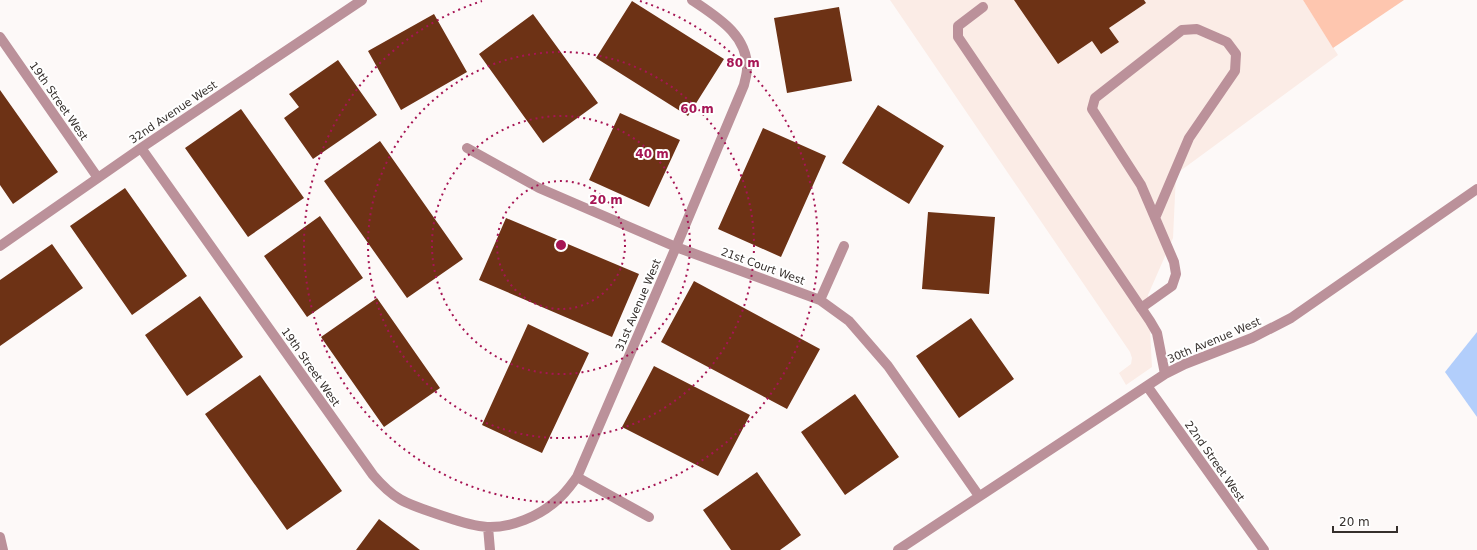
<svg xmlns="http://www.w3.org/2000/svg" width="1477" height="550" viewBox="0 0 1477 550" font-family="'DejaVu Sans',sans-serif">
<rect width="100%" height="100%" fill="#fdf9f8"/>
<path fill="#fbece6" d="M 890,0 L 1303,0 L 1338,55 L 1176,174 L 1173,238 L 1148,295 L 1152,367 L 1126,385 L 1119,373 L 1131,364 L 1132,358 L 1130,352 Z"/>
<path fill="#fec6af" d="M 1303,0 L 1404,0 L 1333,48 Z"/>
<path fill="#b2cefb" d="M 1477,332 L 1477,417 L 1445,372 Z"/>
<path fill="#6d3215" d="M 1014,0 L 1144,0 L 1146,3 L 1109,28 L 1119,42 L 1101,54 L 1092,41 L 1058,64 Z
M 632,1 L 724,59 L 688,116 L 596,58 Z
M 839,7 L 852,81 L 787,93 L 774,18 Z
M 434,14 L 467,72 L 401,110 L 368,51 Z
M 533,14 L 598,103 L 543,143 L 479,54 Z
M 338,60 L 377,115 L 313,159 L 284,118 L 299,107 L 289,94 Z
M 0,90 L 58,172 L 13,204 L 0,185 Z
M 878,105 L 944,146 L 909,204 L 842,163 Z
M 241,109 L 304,198 L 248,237 L 185,148 Z
M 620,113 L 680,140 L 649,207 L 589,180 Z
M 763,128 L 826,156 L 781,257 L 718,229 Z
M 380,141 L 463,259 L 407,298 L 324,181 Z
M 125,188 L 187,276 L 132,315 L 70,226 Z
M 928,212 L 995,217 L 989,294 L 922,289 Z
M 320,216 L 363,278 L 307,317 L 264,256 Z
M 506,218 L 639,274 L 612,337 L 479,280 Z
M 52,244 L 83,288 L 0,346 L 0,280 Z
M 694,281 L 820,349 L 787,409 L 661,342 Z
M 200,296 L 243,357 L 187,396 L 145,335 Z
M 377,298 L 440,388 L 384,427 L 321,337 Z
M 971,318 L 1014,379 L 959,418 L 916,356 Z
M 528,324 L 589,353 L 542,453 L 482,425 Z
M 654,366 L 750,415 L 718,476 L 622,427 Z
M 260,375 L 342,491 L 287,530 L 205,414 Z
M 855,394 L 899,457 L 845,495 L 801,432 Z
M 757,472 L 801,535 L 780,550 L 731,550 L 703,510 Z
M 379,519 L 420,550 L 356,550 Z"/>
<g fill="none" stroke-linecap="round" stroke-linejoin="round">
<path stroke="#bb919a" stroke-width="10" d="M 983,7 L 958,26 L 958,37 L 1150,321 L 1157,333 L 1165,374
M 0,37 L 98,178
M 141,148 L 373,475 C 396,502 408,504 440,515 C 455,520 471,526 487,527 C 511,528 540,516 557,500 C 565,494 571,485 577,477 L 676,247 L 744,85 C 745,80 747,74 747,69 C 748,35 717,17 692,0
M 467,148 L 539,188 L 676,247 L 820,300 L 849,321 L 888,366 L 979,496
M 0,246 L 141,148 L 362,0
M 820,300 L 844,246
M 1141,308 L 1172,286 L 1176,274 L 1174,262 L 1141,185 L 1092,109 L 1095,98 L 1182,30 L 1197,29 L 1227,42 L 1236,54 L 1235,71 L 1189,138 L 1155,218
M 1147,386 L 1264,550
M 577,477 L 649,517
M 488,527 L 490,550
M 0,537 L 3,550
M 898,550 L 1165,374 L 1185,364 L 1252,338 L 1291,318 L 1477,189"/>
</g>
<g fill="none" stroke="#a61554" stroke-width="2" stroke-dasharray="2 4">
<circle cx="561" cy="245" r="64"/>
<circle cx="561" cy="245" r="129"/>
<circle cx="561" cy="245" r="193"/>
<path d="M640 1A257 257 0 1 1 482 1"/>
</g>
<g text-anchor="middle" stroke-width="4" stroke-linejoin="round" paint-order="stroke">
<g font-size="11" fill="#352f2c" stroke="#fff">
<text transform="translate(59 101) rotate(55)" y="4">19th Street West</text>
<text transform="translate(173 112) rotate(-34)" y="4">32nd Avenue West</text>
<text transform="translate(763 266) rotate(20)" y="4">21st Court West</text>
<text transform="translate(638 305) rotate(-67)" y="4">31st Avenue West</text>
<text transform="translate(1214 340) rotate(-23)" y="4">30th Avenue West</text>
<text transform="translate(311 367) rotate(55)" y="4">19th Street West</text>
<text transform="translate(1215 461) rotate(55)" y="4">22nd Street West</text>
</g>
</g>
<circle cx="561" cy="245" r="6" fill="#a61554" stroke="#fff" stroke-width="2"/>
<g font-size="12" text-anchor="middle" font-weight="bold" fill="#a61554" stroke="#fff" stroke-width="4" stroke-linejoin="round" paint-order="stroke">
<text x="743" y="67">80 m</text>
<text x="697" y="113">60 m</text>
<text x="652" y="158">40 m</text>
<text x="606" y="204">20 m</text>
</g>
<path d="M1333 526v6h64v-6" fill="none" stroke="#352f2c" stroke-width="2"/>
<text x="1339" y="526" font-size="12" fill="#352f2c" stroke="#ffffff" stroke-width="3" paint-order="stroke">20 m</text>
</svg>
